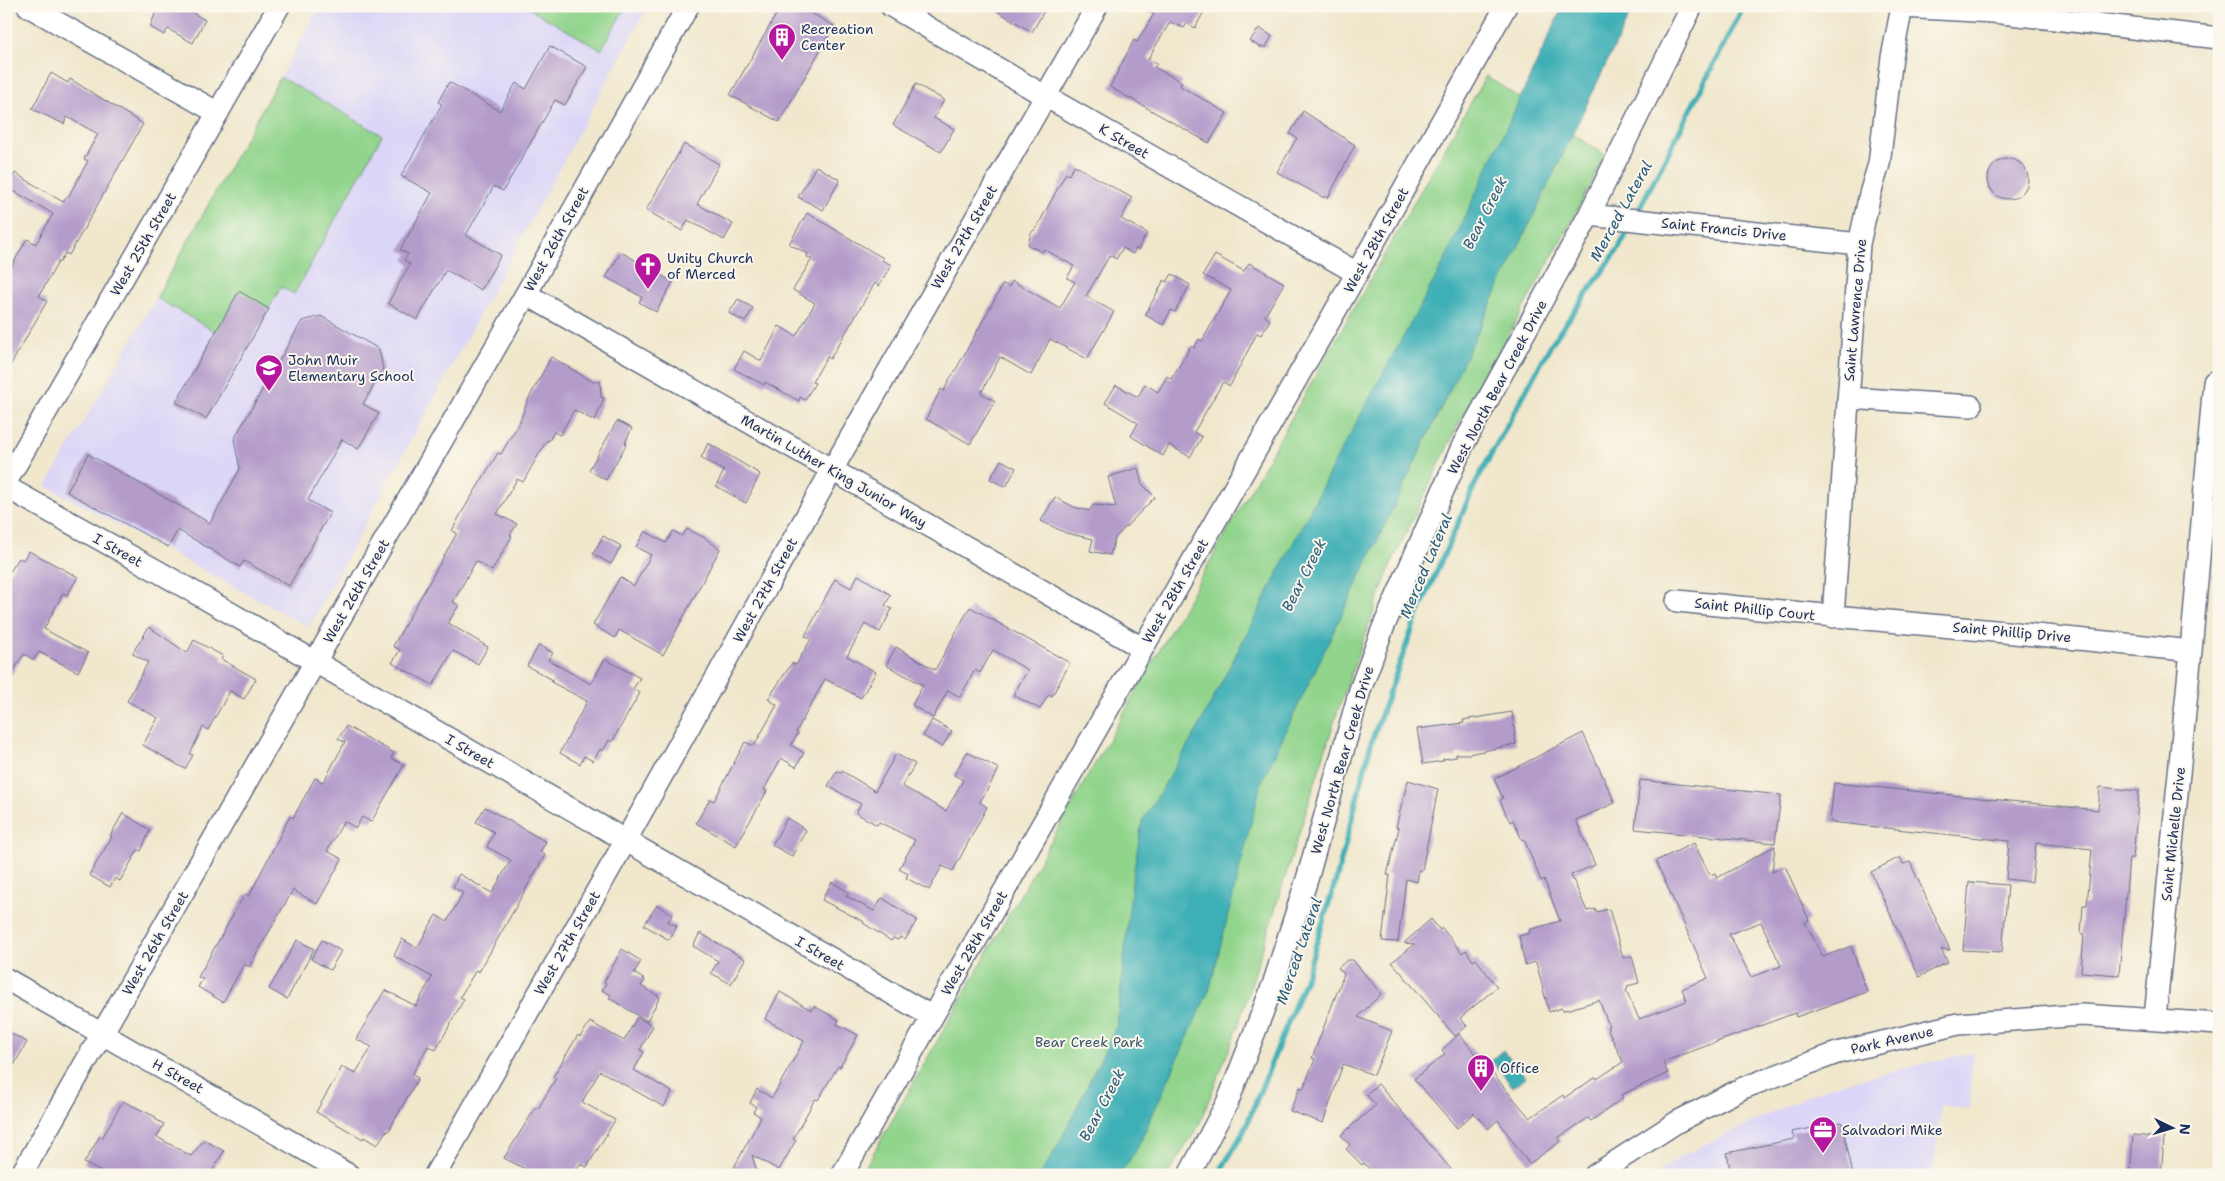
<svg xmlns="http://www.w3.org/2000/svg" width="2225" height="1181" viewBox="0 0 2225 1181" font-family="'Shantell Sans',sans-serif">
<rect width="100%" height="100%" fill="#fbf7ec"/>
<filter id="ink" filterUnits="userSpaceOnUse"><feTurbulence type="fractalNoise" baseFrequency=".02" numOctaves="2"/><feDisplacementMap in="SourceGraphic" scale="10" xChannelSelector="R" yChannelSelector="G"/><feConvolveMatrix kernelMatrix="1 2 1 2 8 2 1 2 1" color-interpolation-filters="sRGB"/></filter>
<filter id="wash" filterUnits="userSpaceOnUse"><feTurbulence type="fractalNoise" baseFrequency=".0096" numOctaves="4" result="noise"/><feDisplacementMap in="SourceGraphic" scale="20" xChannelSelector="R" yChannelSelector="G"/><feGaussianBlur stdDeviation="1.12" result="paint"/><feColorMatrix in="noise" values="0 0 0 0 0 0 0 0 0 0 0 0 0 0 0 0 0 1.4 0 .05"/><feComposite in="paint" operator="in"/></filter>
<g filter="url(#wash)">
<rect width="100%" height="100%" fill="#f0e7cc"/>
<path fill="#dbd6f7" d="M 320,6 L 648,6 L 309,627 L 46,486 L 156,298 Z
M 1973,1052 L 1969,1109 L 1941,1105 L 1933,1175 L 1655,1175 L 1685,1154 L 1827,1087 Z"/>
<path fill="#91d48c" stroke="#568275" d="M 525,6 L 626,6 L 601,50 Z
M 1486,76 L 1605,155 L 1570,224 L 1454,433 L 1389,569 L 1338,710 L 1237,1029 L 1198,1127 L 1167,1175 L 861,1175 Z
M 280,77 L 382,135 L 294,294 L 281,287 L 246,349 L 156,298 Z"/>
<path fill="#3eafb6" stroke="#2c6f8a" d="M 1563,6 L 1634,6 L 1261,783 L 1210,988 L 1136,1151 L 1119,1175 L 1040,1175 L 1058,1146 L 1117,1025 L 1132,881 L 1142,822 L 1196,732 L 1338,456 L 1443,264 Z
M 1503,1050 L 1526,1077 L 1513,1087 L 1491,1060 Z"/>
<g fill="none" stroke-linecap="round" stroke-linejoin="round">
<path stroke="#3eafb6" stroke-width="5.5" d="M 1636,215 L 1744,6
M 1218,1175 L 1244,1131 L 1305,980 L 1336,880 L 1372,740 L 1417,616 L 1476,482 L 1552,343 L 1619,248 L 1632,223"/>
</g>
<g id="blocks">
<path fill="#b39bca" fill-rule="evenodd" d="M 158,6 L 181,6 L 205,20 L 193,43 L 168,29 L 164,35 L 150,27 Z
M 781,6 L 799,6 L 834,26 L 779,122 L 730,95 Z
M 989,6 L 1047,6 L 1032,32 Z
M 1136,6 L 1207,6 L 1195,28 L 1187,23 L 1184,28 L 1170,22 L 1148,59 L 1157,64 L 1154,67 L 1182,82 L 1180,86 L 1227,113 L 1209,143 L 1110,87 L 1134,40 L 1137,42 L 1154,14 Z
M 1259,28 L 1272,36 L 1266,47 L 1260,47 L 1250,41 Z
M 550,46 L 587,67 L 565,105 L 555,100 L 503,191 L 494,186 L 466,235 L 501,255 L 481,290 L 446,270 L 417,320 L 388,303 L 410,264 L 404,260 L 408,254 L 400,250 L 432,193 L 401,176 L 442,104 L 438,102 L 449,82 L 500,111 L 516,83 L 526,89 Z
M 51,73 L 68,83 L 70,79 L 143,124 L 69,255 L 65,253 L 60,262 L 58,262 L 39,296 L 47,301 L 6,373 L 6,276 L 27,239 L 36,244 L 53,214 L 7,187 L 15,173 L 63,202 L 67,196 L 68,197 L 88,161 L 84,159 L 98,134 L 67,117 L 64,124 L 32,109 Z
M 916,84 L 944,100 L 934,118 L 954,129 L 941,152 L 893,125 Z
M 1303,111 L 1355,145 L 1328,198 L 1325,196 L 1324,198 L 1277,172 L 1297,138 L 1290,134 Z
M 684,144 L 719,164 L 697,204 L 733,224 L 724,240 L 688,220 L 682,231 L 646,210 Z
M1988 179a20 20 0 1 1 40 0a20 20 0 1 1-40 0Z
M 1074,165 L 1132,198 L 1121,219 L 1147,233 L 1138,250 L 1136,248 L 1133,254 L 1123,248 L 1116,259 L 1110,255 L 1086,296 L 1114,312 L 1087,359 L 1050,339 L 1031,375 L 1000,357 L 981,393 L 995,401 L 970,444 L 926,419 L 941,389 L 944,391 L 950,378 L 954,373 L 1003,284 L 1009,287 L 1012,281 L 1060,308 L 1075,282 L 1067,278 L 1074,266 L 1044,249 L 1042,252 L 1028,245 L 1031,233 L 1037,227 L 1066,173 L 1069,175 Z
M 816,166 L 840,180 L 823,210 L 798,197 Z
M 807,213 L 883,258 L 882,260 L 891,265 L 879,286 L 875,283 L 830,359 L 827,357 L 812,382 L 815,383 L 805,400 L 800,397 L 799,401 L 765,382 L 764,385 L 734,369 L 744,351 L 761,361 L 779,326 L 796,336 L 815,303 L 793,290 L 812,259 L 807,257 L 808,254 L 789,244 Z
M 621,252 L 673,282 L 656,312 L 639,302 L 642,297 L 606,277 Z
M 1215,255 L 1244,271 L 1249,263 L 1284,283 L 1265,316 L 1270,320 L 1261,335 L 1257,333 L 1230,386 L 1223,382 L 1194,432 L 1202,437 L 1190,457 L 1169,445 L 1163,456 L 1131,436 L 1138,423 L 1105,403 L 1116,385 L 1138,397 L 1145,384 L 1158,392 L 1167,376 L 1171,379 L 1191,346 L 1194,348 L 1199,339 L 1202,341 L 1231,290 L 1203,275 Z
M 1172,274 L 1190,285 L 1175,312 L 1171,310 L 1163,325 L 1145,315 L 1164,280 L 1167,282 Z
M 239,291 L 269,309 L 206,419 L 176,402 Z
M 738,299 L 753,308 L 745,322 L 729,313 Z
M 321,316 L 379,349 L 383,369 L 363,404 L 379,413 L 358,449 L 342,439 L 308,500 L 330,513 L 289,586 L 244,561 L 240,567 L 178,530 L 168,547 L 67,492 L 88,454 L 210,523 L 240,469 L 234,439 L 302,321 Z
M 551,357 L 592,381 L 600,381 L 601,397 L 604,398 L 595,421 L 574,410 L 560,435 L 554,432 L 549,441 L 547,440 L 523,482 L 517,479 L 497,514 L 517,524 L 510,535 L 512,536 L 492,571 L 476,561 L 453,602 L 459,605 L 448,623 L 488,647 L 478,664 L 453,651 L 433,685 L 392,663 L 400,650 L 393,646 L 457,533 L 452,531 L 462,512 L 498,453 L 501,454 L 520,421 L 527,402 Z
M 617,421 L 632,428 L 625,443 L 627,443 L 606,480 L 589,470 Z
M 708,443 L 760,474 L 746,503 L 716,486 L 724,471 L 701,458 Z
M 1001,460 L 1016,468 L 1006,487 L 990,479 Z
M 1138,468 L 1142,484 L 1155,497 L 1115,538 L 1110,555 L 1090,551 L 1093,539 L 1066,533 L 1041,521 L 1055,497 L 1074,507 L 1089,511 L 1093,505 L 1116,507 L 1108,477 Z
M 687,529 L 705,538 L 720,549 L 663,655 L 619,630 L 615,638 L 593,625 L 620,577 L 634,586 L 651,555 L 636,547 L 645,531 L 666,543 L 673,531 L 682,536 Z
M 603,536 L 621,546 L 611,564 L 593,554 Z
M 29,551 L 78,577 L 67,595 L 63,593 L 44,629 L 88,653 L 78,672 L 39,652 L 34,660 L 24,654 L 6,683 L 6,578 L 19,558 L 23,560 Z
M 858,575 L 891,595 L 885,605 L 892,609 L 880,632 L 865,624 L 847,656 L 876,672 L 861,698 L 825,679 L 796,732 L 798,733 L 791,745 L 804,753 L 796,767 L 781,758 L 764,790 L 767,791 L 736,846 L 696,823 L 710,799 L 714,801 L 745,742 L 754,746 L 777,705 L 768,699 L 792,663 L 796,665 L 811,639 L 805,636 L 835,579 L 851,588 Z
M 970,607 L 1070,663 L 1052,696 L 1049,694 L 1040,709 L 1013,695 L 1028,670 L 993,650 L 980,673 L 975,670 L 960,697 L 948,690 L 933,718 L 912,705 L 923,685 L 886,665 L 896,647 L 935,670 Z
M 149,627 L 187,653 L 194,640 L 223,656 L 221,659 L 256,679 L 244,699 L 230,691 L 208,730 L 203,727 L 190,754 L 193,755 L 185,769 L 143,745 L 158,718 L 127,701 L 148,662 L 133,654 L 133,652 Z
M 539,645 L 553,653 L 548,660 L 591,684 L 605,659 L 640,678 L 633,689 L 640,693 L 630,710 L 612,742 L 609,740 L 603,751 L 600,749 L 593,761 L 584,756 L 580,764 L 560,753 L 587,701 L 551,682 L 553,680 L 527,666 Z
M 1512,712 L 1516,744 L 1469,754 L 1456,754 L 1456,757 L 1443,759 L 1443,761 L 1423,764 L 1417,729 L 1464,723 L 1463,720 Z
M 932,720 L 952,731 L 942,747 L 923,736 Z
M 346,726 L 394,753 L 391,758 L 404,765 L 371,822 L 362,817 L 356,828 L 344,821 L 327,851 L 342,859 L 317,904 L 293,890 L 249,967 L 244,964 L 223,1002 L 198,987 L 203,979 L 198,977 L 245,894 L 249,896 L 290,816 L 293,818 L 315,778 L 322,782 L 324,781 L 345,742 L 338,739 Z
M 1583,733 L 1615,803 L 1576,820 L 1595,865 L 1571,875 L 1587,911 L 1595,909 L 1596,912 L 1609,909 L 1623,958 L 1632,956 L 1639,983 L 1627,986 L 1628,989 L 1626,990 L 1639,1019 L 1687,1001 L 1682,989 L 1708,978 L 1656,861 L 1694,843 L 1710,875 L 1715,873 L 1717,878 L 1775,846 L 1772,872 L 1785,866 L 1809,920 L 1805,922 L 1823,957 L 1851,946 L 1867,992 L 1796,1017 L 1795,1013 L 1663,1062 L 1668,1073 L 1621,1095 L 1623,1098 L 1591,1121 L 1588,1118 L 1558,1138 L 1561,1141 L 1529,1164 L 1498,1120 L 1488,1129 L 1474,1113 L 1457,1128 L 1414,1079 L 1445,1054 L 1442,1050 L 1459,1034 L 1530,1118 L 1563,1095 L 1564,1098 L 1596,1077 L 1597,1079 L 1623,1062 L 1607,1027 L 1609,1026 L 1599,1000 L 1570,1009 L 1563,1010 L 1562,1008 L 1549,1012 L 1536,962 L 1525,965 L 1519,936 L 1530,933 L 1529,930 L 1560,921 L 1544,879 L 1541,881 L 1524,839 L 1522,840 L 1513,820 L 1510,822 L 1504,810 L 1500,800 L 1503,798 L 1494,779 ZM 1761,922 L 1781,966 L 1751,977 L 1729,934 Z
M 967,752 L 999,769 L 980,802 L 987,807 L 953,871 L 942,866 L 929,890 L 906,878 L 908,874 L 899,869 L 915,840 L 879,822 L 877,825 L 856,813 L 861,804 L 828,786 L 837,771 L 841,773 L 842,771 L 875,791 L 896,754 L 915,764 L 902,786 L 946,811 L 963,780 L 954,775 Z
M 1408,780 L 1438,789 L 1422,870 L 1419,870 L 1417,882 L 1406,879 L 1398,942 L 1382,941 L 1390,875 L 1387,875 L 1399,828 L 1396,827 Z
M 1640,780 L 1781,795 L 1775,843 L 1635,829 Z
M 1834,783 L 2098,810 L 2100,787 L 2139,791 L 2133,858 L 2129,858 L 2119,975 L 2081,972 L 2084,934 L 2081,934 L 2083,905 L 2087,905 L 2092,849 L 2036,843 L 2032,882 L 2006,879 L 2009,841 L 1830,822 Z
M 485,807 L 546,842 L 540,852 L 545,855 L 479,972 L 476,970 L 460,997 L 464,999 L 436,1050 L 428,1046 L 412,1075 L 418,1078 L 388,1132 L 386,1131 L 377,1145 L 364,1137 L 363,1139 L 316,1112 L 342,1067 L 355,1074 L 372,1047 L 356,1039 L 385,990 L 416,1006 L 432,977 L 394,956 L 402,939 L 417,948 L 436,915 L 447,922 L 463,893 L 453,887 L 459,874 L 492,893 L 511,860 L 487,847 L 494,832 L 476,822 Z
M 123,813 L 150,830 L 141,851 L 138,850 L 120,881 L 115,878 L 110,887 L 89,875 L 112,837 L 110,836 Z
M 787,818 L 806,830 L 792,856 L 772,845 Z
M 1900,857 L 1903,864 L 1910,862 L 1950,950 L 1941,949 L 1948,962 L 1919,977 L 1871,872 Z
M 832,882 L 848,892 L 846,896 L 874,911 L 882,898 L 917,920 L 905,940 L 900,937 L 898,940 L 893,938 L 891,941 L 863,923 L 864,922 L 822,900 Z
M 1969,882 L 2008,885 L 2002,952 L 1963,950 Z
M 657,905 L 672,915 L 668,922 L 677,926 L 669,940 L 644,925 Z
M 1431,919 L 1440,930 L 1442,928 L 1462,953 L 1466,950 L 1473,961 L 1476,959 L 1497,987 L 1460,1018 L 1467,1026 L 1455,1036 L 1392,962 L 1415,944 L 1404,943 Z
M 700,933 L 745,959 L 731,984 L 711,973 L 718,961 L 693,946 Z
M 297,940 L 314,949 L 287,999 L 269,989 Z
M 322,940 L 341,951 L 330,970 L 311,959 Z
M 622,949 L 641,961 L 634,973 L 645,980 L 641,986 L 660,997 L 647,1021 L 609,998 L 611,995 L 602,990 L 606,983 L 604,982 Z
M 1347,960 L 1353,960 L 1381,994 L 1358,1017 L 1392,1031 L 1374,1075 L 1343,1064 L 1323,1123 L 1290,1111 L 1300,1087 L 1303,1089 L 1315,1059 L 1312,1058 L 1344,974 L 1338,968 Z
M 780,992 L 811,1010 L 814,1006 L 839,1020 L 837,1024 L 858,1035 L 840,1067 L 838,1066 L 818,1100 L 815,1099 L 793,1139 L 796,1140 L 779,1170 L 752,1155 L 758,1175 L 730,1175 L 761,1117 L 753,1112 L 756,1107 L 750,1103 L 757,1089 L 772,1098 L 804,1041 L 765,1019 Z
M 637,1017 L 653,1026 L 640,1050 L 644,1052 L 634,1070 L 672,1092 L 664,1107 L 600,1071 L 582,1102 L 615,1120 L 587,1167 L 580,1164 L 574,1175 L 525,1175 L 527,1170 L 504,1158 L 536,1107 L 538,1109 L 556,1078 L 553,1077 L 578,1035 L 580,1037 L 590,1022 L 624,1041 Z
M 6,1031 L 27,1042 L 6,1079 Z
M 1378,1084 L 1456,1175 L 1374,1175 L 1364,1163 L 1362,1165 L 1346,1149 L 1350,1145 L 1341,1135 L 1376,1105 L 1366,1094 Z
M 123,1101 L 156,1117 L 155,1119 L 164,1124 L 157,1137 L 191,1156 L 204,1140 L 224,1151 L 210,1175 L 107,1175 L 84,1163 L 100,1136 L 102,1138 Z
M 1842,1122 L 1853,1175 L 1731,1175 L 1727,1153 L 1794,1139 L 1792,1132 Z
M 2133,1135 L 2164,1138 L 2161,1175 L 2130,1175 Z"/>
</g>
</g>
<g filter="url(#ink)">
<use href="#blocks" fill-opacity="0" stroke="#666f84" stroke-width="1"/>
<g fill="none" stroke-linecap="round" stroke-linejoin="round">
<g stroke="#666f84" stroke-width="24">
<path id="minor" d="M 28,6 L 218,113
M 891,6 L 1045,96 L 1357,273
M 1589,215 L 1859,244
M 526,294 L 1142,648
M 1848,398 L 1971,406
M 6,482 L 279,6
M 6,487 L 159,572 L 931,1016
M 1677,601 C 1849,618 2020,632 2191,651
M 1833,617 L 1859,244 L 1870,194 L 1879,164 L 1892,57 L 1902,7 L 1993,12 L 2219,38
M 6,979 L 349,1175
M 2155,1018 L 2191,651 L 2214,382
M 21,1175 L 526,294 L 688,6
M 435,1175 L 626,840 L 832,470 L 1097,6
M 842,1175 L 1357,273 L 1506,6
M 1189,1175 L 1228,1101 L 1273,985 L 1308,876 L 1360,690 L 1383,628 L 1463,445 L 1589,215 L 1692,6
M 1595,1175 L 1677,1122 L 1743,1088 L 1837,1053 L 1958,1024 L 2082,1015 L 2219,1024"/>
</g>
<use href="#minor" stroke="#fff" stroke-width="21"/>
</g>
</g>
<defs>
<g id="building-pin" transform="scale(1.4375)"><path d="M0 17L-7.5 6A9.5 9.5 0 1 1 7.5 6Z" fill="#b5179e" stroke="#fbf7ec"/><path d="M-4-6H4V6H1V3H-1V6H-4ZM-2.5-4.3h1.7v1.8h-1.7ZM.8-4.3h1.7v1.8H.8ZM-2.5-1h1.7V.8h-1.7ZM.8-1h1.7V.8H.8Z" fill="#fff"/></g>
<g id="church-pin" transform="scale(1.4375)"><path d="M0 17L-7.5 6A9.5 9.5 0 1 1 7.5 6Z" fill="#b5179e" stroke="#fbf7ec"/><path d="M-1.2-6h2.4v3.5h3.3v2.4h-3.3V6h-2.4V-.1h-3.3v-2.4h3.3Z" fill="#fff"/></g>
<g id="school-pin" transform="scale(1.4375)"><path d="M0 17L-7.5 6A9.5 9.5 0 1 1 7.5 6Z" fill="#b5179e" stroke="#fbf7ec"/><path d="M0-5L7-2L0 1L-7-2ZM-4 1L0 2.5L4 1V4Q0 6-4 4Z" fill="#fff"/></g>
<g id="office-pin" transform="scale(1.4375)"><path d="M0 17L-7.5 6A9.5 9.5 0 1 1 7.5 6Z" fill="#b5179e" stroke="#fbf7ec"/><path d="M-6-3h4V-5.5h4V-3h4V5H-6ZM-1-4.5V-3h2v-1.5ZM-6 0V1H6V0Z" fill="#fff"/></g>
</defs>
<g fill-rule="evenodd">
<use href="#building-pin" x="782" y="37"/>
<use href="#church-pin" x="648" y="266"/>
<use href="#school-pin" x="269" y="368"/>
<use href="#building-pin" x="1481" y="1068"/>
<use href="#office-pin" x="1823" y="1130"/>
</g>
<g text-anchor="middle" stroke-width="4" stroke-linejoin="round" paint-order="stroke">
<g font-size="14" fill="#1b2f5e" stroke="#fbf7ec" text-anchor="start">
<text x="801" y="34">Recreation<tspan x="801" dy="16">Center</tspan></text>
<text x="667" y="263">Unity Church<tspan x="667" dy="16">of Merced</tspan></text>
<text x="288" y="365">John Muir<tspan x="288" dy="16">Elementary School</tspan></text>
<text x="1500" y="1073">Office</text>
<text x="1842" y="1135">Salvadori Mike</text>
</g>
<g font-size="14" fill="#1b2f5e" stroke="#fbf7ec">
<text transform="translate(1124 141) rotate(30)" y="5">K Street</text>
<text transform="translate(1724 229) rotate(6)" y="5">Saint Francis Drive</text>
<text transform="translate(964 237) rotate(-60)" y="5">West 27th Street</text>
<text transform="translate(556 239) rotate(-61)" y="5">West 26th Street</text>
<text transform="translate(1376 240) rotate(-61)" y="5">West 28th Street</text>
<text transform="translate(143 244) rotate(-60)" y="5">West 25th Street</text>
<text transform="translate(1855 310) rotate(-85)" y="5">Saint Lawrence Drive</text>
<text transform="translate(1497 387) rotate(-62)" y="5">West North Bear Creek Drive</text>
<text transform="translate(834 471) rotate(30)" y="5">Martin Luther King Junior Way</text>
<text transform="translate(118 550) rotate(29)" y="5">I Street</text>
<text transform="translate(765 590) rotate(-61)" y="5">West 27th Street</text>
<text transform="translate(356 591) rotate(-60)" y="5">West 26th Street</text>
<text transform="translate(1175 591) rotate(-60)" y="5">West 28th Street</text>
<text transform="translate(1755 609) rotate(6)" y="5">Saint Phillip Court</text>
<text transform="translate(2012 632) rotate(5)" y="5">Saint Phillip Drive</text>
<text transform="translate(470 751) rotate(30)" y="5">I Street</text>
<text transform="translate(1342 760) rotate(-74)" y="5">West North Bear Creek Drive</text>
<text transform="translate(2173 834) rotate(-84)" y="5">Saint Michelle Drive</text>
<text transform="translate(155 943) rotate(-60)" y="5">West 26th Street</text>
<text transform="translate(567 943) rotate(-60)" y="5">West 27th Street</text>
<text transform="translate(974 943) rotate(-60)" y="5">West 28th Street</text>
<text transform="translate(820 953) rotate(30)" y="5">I Street</text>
<text transform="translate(1892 1040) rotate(-13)" y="5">Park Avenue</text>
<text transform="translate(178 1076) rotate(29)" y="5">H Street</text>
</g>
<g font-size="14" fill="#38586a" stroke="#fbf7ec">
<text x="1089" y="1047">Bear Creek Park</text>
</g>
<g font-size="15" font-style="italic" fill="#275c7d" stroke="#fbf7ec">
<text transform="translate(1621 211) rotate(-61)" y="5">Merced Lateral</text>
<text transform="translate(1485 213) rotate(-63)" y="5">Bear Creek</text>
<text transform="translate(1426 566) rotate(-67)" y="5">Merced Lateral</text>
<text transform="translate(1304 575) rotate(-63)" y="5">Bear Creek</text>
<text transform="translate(1299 951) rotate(-71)" y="5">Merced Lateral</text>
<text transform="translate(1102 1105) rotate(-62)" y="5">Bear Creek</text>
</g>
</g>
<rect width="2225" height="1181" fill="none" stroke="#fbf7ec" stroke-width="25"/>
<g transform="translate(2172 1128) rotate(95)" stroke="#fbf7ec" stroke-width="4" paint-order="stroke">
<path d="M0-4L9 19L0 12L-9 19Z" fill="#1b2f5e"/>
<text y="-8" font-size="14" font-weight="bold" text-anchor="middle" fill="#1b2f5e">N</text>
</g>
</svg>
